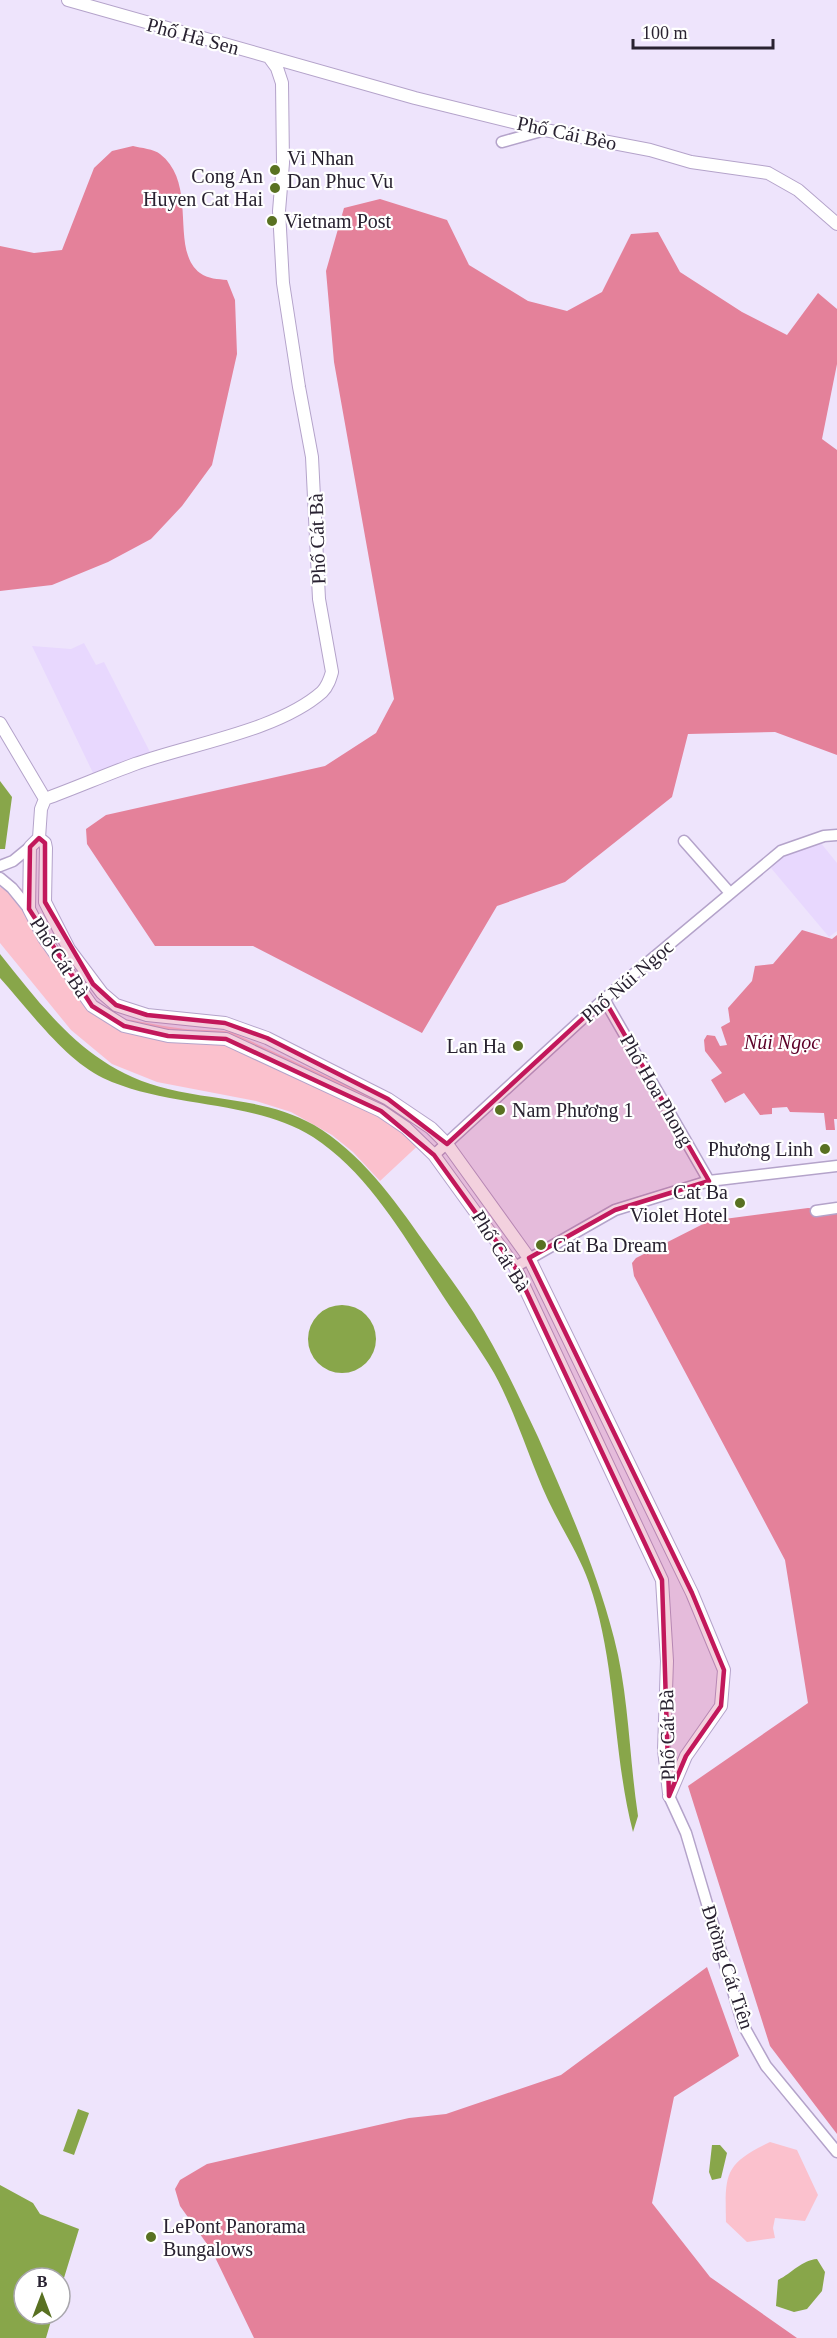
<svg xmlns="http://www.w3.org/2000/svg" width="837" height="2338" viewBox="0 0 837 2338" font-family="'Times New Roman',serif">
<rect width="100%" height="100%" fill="#eee4fc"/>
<path fill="#e8d8fe" d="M 84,643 L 96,665 L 104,662 L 151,754 L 94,775 L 32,646 L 71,649 Z
M 820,842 L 837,863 L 837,931 L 829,937 L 771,868 L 785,856 Z"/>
<path fill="#fbc1cd" d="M 0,887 L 7,891 L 21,888 L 79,985 L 91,998 L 98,1018 C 126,1016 150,1025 178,1028 C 196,1031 213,1029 231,1032 L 371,1097 L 398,1112 L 425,1139 L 380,1181 L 353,1152 L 332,1135 L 291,1112 L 256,1101 L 157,1082 L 112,1064 L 71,1030 L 0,943 Z
M 770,2142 L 797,2150 L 818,2195 L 805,2221 L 775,2218 L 773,2228 L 775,2238 L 747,2242 L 726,2222 C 725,2174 724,2164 770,2142 Z"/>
<path fill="#e4819a" d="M 133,146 C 141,148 154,149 160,154 C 199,184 169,250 200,273 C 208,279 218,279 227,280 L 235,300 L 237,354 L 212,465 L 182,506 L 151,539 L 108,562 L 52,585 L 0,591 L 0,246 L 34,253 L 62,250 L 94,168 L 112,151 Z
M 380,199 L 447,220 L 469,265 L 528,301 L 567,311 L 602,292 L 631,234 L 658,232 L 680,272 L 742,312 L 787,335 L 818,293 L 837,309 L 837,364 L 822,439 L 837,450 L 837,755 L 775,732 L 688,734 L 672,797 L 565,882 L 497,906 L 422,1033 L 253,946 L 155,946 L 87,844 L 86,829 L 106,815 L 325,766 L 376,733 L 394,699 L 334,362 L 326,271 L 344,208 Z
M 802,930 L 832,939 L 837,935 L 837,1119 L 834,1119 L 835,1130 L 826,1130 L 824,1113 L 790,1112 L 787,1107 L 772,1108 L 772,1114 L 760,1115 L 744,1093 L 725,1103 L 711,1080 L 722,1073 L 705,1051 L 704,1040 L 707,1035 L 715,1036 L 720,1046 L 727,1045 L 721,1027 L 730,1022 L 728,1008 L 752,981 L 755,966 L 773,964 Z
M 808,1208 L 837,1210 L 837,2134 L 770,2046 L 688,1786 L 808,1703 L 785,1560 L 634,1276 L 632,1263 L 636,1258 L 709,1221 Z
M 707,1967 L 739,2056 L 674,2097 L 652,2203 L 710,2277 L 797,2338 L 254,2338 L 212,2251 L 180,2206 L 175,2189 L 180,2180 L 207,2164 L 409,2118 L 446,2114 L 561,2075 Z"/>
<path fill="#88a64a" d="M 0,781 L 12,797 L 5,849 L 0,849 Z
M 0,954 C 48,1014 89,1070 168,1089 C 217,1101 268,1099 314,1125 C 360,1152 394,1199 424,1242 C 441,1266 459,1289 474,1313 C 499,1353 518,1395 538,1437 C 567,1503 596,1568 614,1638 C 629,1695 629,1757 638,1816 L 633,1832 C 612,1751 617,1663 589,1583 C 579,1554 561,1528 548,1500 C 529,1459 516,1413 494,1373 C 479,1347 460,1322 443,1296 C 406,1240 370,1174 313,1137 C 253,1099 169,1109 103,1078 C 64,1059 29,1010 0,978 Z
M308 1339a34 34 0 1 1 68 0a34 34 0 1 1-68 0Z
M 78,2109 L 89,2113 L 74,2155 L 63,2151 Z
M 712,2145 L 720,2145 L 727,2153 L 721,2178 L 712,2180 L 709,2172 Z
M 0,2185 L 33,2203 L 40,2214 L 79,2229 L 60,2291 L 60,2278 L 24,2278 L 24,2314 L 53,2314 L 46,2338 L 0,2338 Z
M 817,2259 L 825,2272 L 822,2291 L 807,2309 L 794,2312 L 776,2306 L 778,2280 C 792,2273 802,2260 817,2259 Z"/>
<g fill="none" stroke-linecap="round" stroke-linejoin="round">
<g stroke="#b4a3ca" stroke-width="13">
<path id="minor" d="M 502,142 L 545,130
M 684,841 L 730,893
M 0,866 L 13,861 L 30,847
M 0,878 L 12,888 L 29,909
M 604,999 L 709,1181
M 434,1155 L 604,999 L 781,851 L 824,836 L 837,835
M 816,1211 L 837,1208
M 515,1267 L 615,1210 L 709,1181 L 837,1166
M 669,1796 L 686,1833 L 743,2025 L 766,2066 L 837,2152"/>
</g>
<g stroke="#b4a3ca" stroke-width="14">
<path id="major" d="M 68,0 L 415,98 L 545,130 L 650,150 L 691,162 L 768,173 L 798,190 L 837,224
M 269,57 L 277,68 L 282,83 L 283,163 L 279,211 L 283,283 L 299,387 L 312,457 L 319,599 L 332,672 C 330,679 328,686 322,692 C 278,731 190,744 135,764 C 105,775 75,788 45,799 L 41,809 L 39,838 L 45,843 L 46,848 L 45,902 L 69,949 L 102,993 L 116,1005 L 147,1015 L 225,1023 L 267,1038 L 388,1099 L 431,1128 L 447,1144 L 529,1258 L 692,1593 L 724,1670 L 721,1706 L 686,1756 L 669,1796
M 0,723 L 45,799
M 39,838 L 30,847 L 29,909 L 44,938 L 92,1006 L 124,1026 L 168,1036 L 226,1039 L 381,1111 L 406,1128 L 434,1155 L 515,1267 L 662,1580 L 667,1661 L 664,1750 L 669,1793"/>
</g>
<use href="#minor" stroke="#fff" stroke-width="10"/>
<use href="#major" stroke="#fff" stroke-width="12"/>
</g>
<path fill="#c2185b" fill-opacity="0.2" stroke="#c2185b" stroke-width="4.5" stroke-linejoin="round" d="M 39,838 L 45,843 L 45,902 L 93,984 L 116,1005 L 147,1015 L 225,1023 L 267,1038 L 388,1099 L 447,1144 L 604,999 L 709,1181 L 615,1210 L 529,1258 L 692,1593 L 724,1670 L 721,1706 L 686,1756 L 669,1796 L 662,1580 L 515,1267 L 434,1155 L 381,1111 L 226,1039 L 168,1036 L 124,1026 L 92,1006 L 29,909 L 30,847 Z"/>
<g fill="#597122" stroke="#fff" stroke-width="2">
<circle cx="275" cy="170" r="6"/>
<circle cx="275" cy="188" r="6"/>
<circle cx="272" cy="221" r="6"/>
<circle cx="518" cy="1046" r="6"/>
<circle cx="500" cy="1110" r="6"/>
<circle cx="825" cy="1149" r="6"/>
<circle cx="740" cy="1203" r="6"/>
<circle cx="541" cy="1245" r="6"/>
<circle cx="151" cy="2237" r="6"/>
</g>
<g text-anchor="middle" stroke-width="4.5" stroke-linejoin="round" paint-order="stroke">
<g font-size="20" fill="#292231" stroke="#fff">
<text transform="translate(193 36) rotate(15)" y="7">Phố Hà Sen</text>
<text transform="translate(567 133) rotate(12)" y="7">Phố Cái Bèo</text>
<text transform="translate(317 539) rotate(-92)" y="7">Phố Cát Bà</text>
<text transform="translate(60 957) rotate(57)" y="7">Phố Cát Bà</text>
<text transform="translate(627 981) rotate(-41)" y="7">Phố Núi Ngọc</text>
<text transform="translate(657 1090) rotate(60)" y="7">Phố Hoa Phong</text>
<text transform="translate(501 1251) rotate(58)" y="7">Phố Cát Bà</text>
<text transform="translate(667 1735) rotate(-91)" y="7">Phố Cát Bà</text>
<text transform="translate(728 1967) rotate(72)" y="7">Đường Cát Tiên</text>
</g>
<g font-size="20" fill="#292231" stroke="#fff" text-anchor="start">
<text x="287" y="165">Vi Nhan<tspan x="287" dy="23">Dan Phuc Vu</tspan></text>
<text x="263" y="183" text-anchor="end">Cong An<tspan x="263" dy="23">Huyen Cat Hai</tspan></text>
<text x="284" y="228">Vietnam Post</text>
<text x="506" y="1053" text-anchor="end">Lan Ha</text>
<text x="512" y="1117">Nam Phương 1</text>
<text x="813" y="1156" text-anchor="end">Phương Linh</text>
<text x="728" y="1199" text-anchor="end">Cat Ba<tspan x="728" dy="23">Violet Hotel</tspan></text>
<text x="553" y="1252">Cat Ba Dream</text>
<text x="163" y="2233">LePont Panorama<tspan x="163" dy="23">Bungalows</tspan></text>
</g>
<g font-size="20" font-style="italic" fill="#5d0028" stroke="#fff">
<text x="782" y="1049">Núi Ngọc</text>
</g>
</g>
<g transform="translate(42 2296)"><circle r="28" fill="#ffffff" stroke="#a9a7ad" stroke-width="1.5"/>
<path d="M0-4.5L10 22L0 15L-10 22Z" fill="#597122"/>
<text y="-9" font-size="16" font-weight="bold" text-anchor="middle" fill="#292231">B</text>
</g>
<path d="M633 39v9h140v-9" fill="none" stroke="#292231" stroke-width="3"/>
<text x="642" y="39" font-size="18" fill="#292231" stroke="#ffffff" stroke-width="4.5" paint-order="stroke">100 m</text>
</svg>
